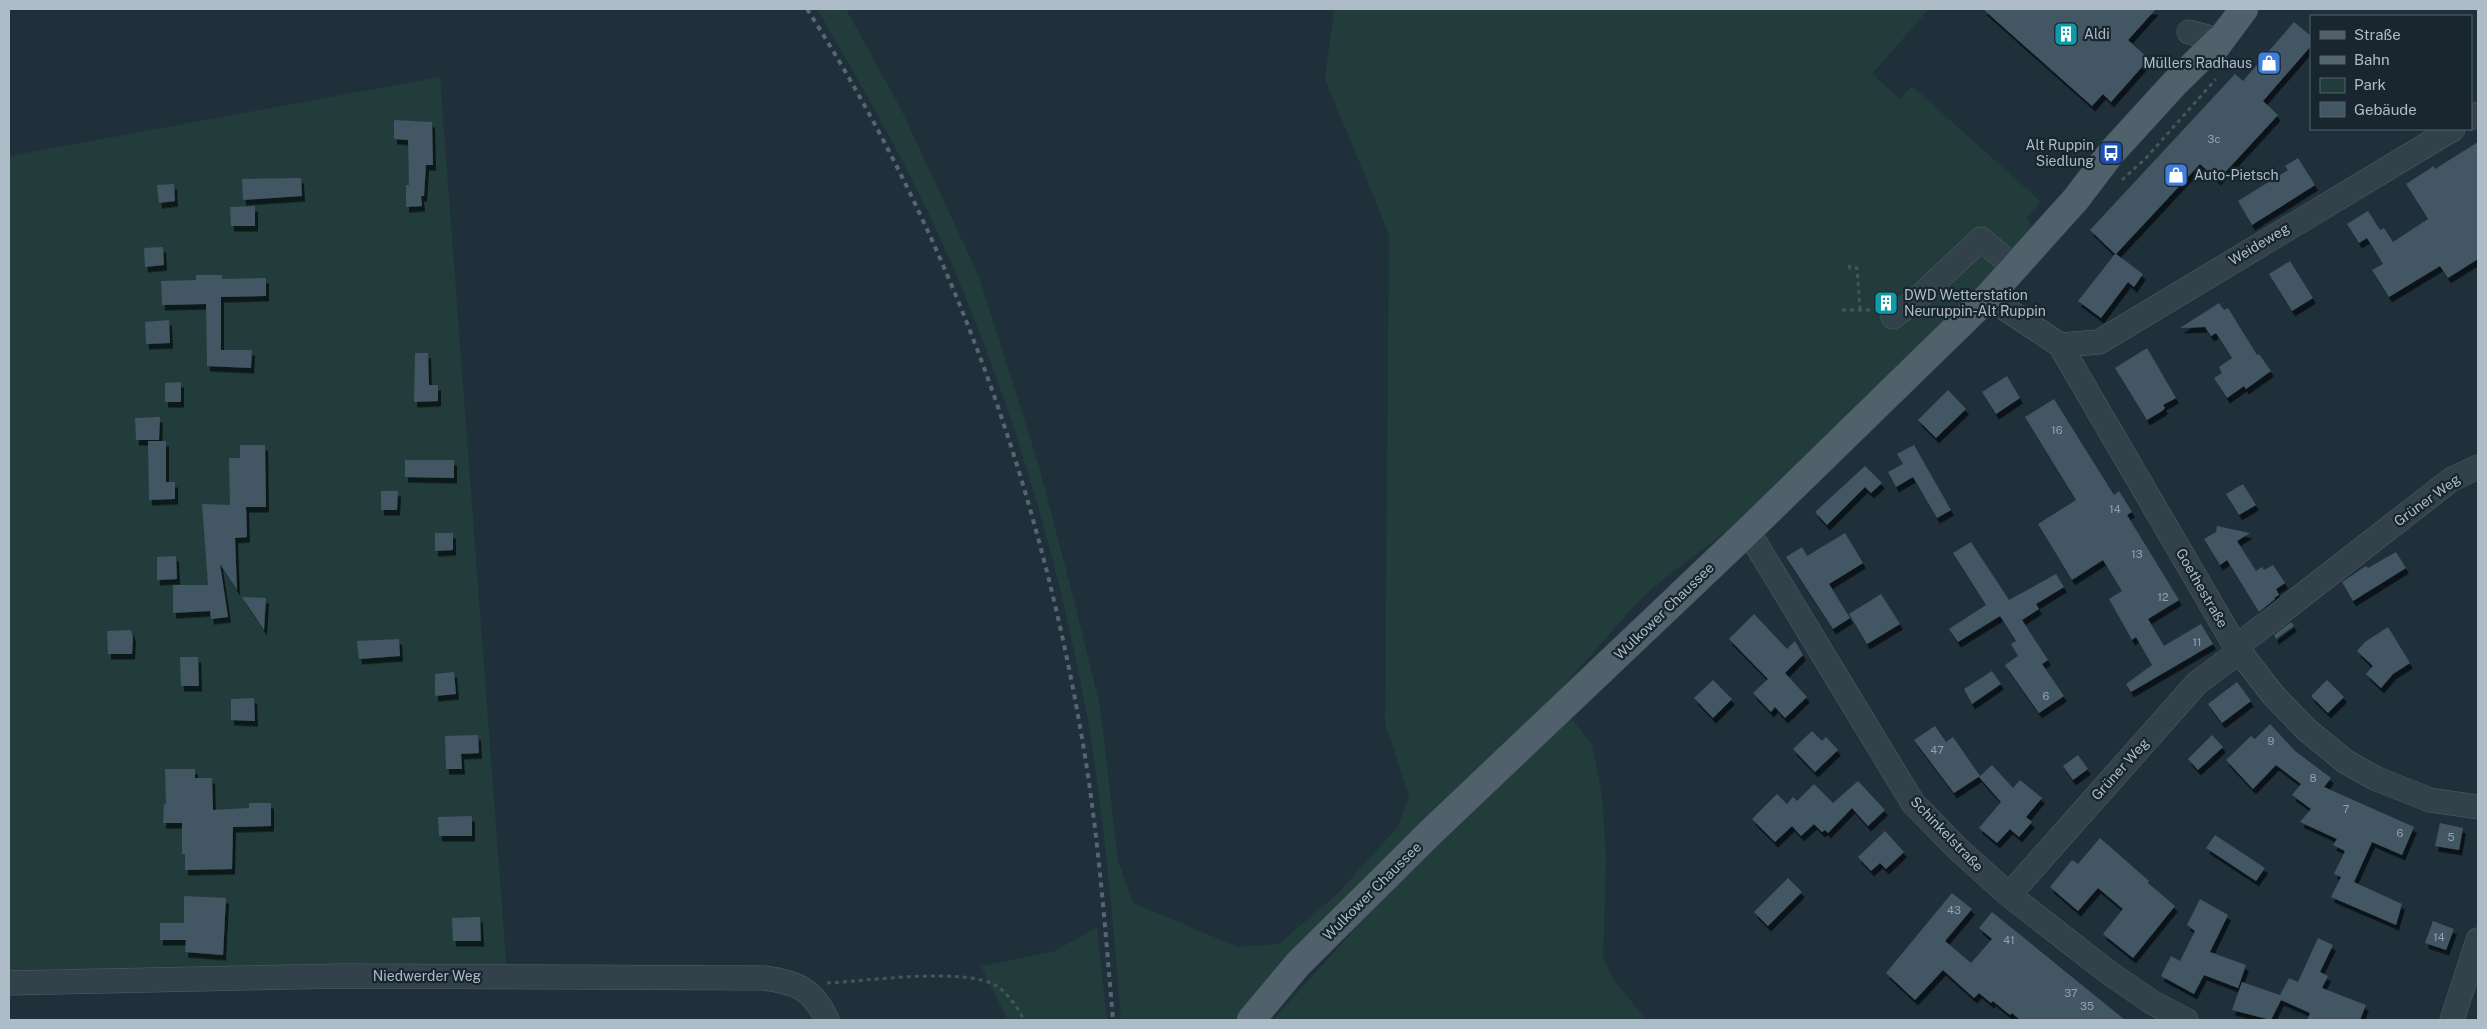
<svg xmlns="http://www.w3.org/2000/svg" width="2487" height="1029" viewBox="0 0 2487 1029" font-family="'Public Sans',sans-serif">
<defs>
<filter id="shadow"><feDropShadow dx="3" dy="5.5" stdDeviation="0" flood-color="#0009"/></filter>
</defs>
<rect width="100%" height="100%" fill="#1f303b"/>
<path fill="#213c3b" d="M 817,9 L 846,9 L 901,109 L 979,277 L 1039,466 L 1070,585 L 1100,706 L 1118,860 L 1133,903 L 1238,947 L 1279,944 L 1335,896 L 1398,827 L 1409,796 L 1385,723 L 1389,234 L 1325,79 L 1334,9 L 1929,9 L 1872,74 L 1900,99 L 1912,86 L 2040,201 L 2027,218 L 2035,231 L 1998,268 L 1741,520 L 1656,585 L 1634,606 L 1553,698 L 1261,987 L 1234,1020 L 1121,1020 C 1113,922 1105,824 1089,727 C 1061,568 1014,409 950,260 C 912,173 865,91 817,9 Z
M 440,77 L 507,974 L 9,979 L 9,156 Z
M 1570,717 L 1592,745 L 1602,795 L 1606,858 L 1603,959 L 1612,977 L 1646,1020 L 1273,1020 L 1436,839 Z
M 1097,927 L 1107,1020 L 1008,1020 L 981,966 L 1055,951 Z"/>
<path fill="#425663" filter="url(#shadow)" d="M 1983,9 L 2156,9 L 2128,40 L 2149,59 L 2111,102 L 2103,94 L 2092,106 Z
M 2294,22 L 2311,36 L 2311,46 L 2263,101 L 2278,115 L 2218,180 L 2200,164 L 2116,254 L 2143,274 L 2134,287 L 2128,282 L 2101,318 L 2078,301 L 2115,254 L 2090,230 L 2235,74 L 2243,81 Z
M 394,120 L 432,122 L 433,165 L 426,165 L 424,196 L 421,196 L 422,206 L 406,207 L 406,185 L 409,185 L 408,140 L 394,139 Z
M 2478,142 L 2478,259 L 2448,278 L 2440,266 L 2389,297 L 2372,270 L 2383,264 L 2367,238 L 2359,243 L 2347,224 L 2368,211 L 2380,230 L 2384,228 L 2393,242 L 2428,219 L 2406,184 L 2434,166 L 2435,169 Z
M 2298,158 L 2315,185 L 2252,225 L 2238,201 L 2288,170 L 2285,166 Z
M 301,178 L 302,196 L 243,200 L 242,179 Z
M 174,184 L 175,201 L 159,203 L 157,185 Z
M 255,206 L 255,226 L 231,226 L 230,207 Z
M 163,247 L 164,265 L 145,267 L 144,248 Z
M 2290,261 L 2313,298 L 2292,311 L 2269,274 Z
M 196,275 L 222,275 L 222,279 L 266,278 L 266,296 L 221,297 L 221,350 L 252,350 L 251,368 L 207,366 L 206,304 L 162,305 L 161,281 L 196,280 Z
M 2219,303 L 2224,310 L 2228,308 L 2257,355 L 2259,354 L 2271,371 L 2246,389 L 2244,386 L 2227,398 L 2214,378 L 2222,373 L 2219,367 L 2232,358 L 2216,333 L 2211,336 L 2205,327 L 2180,328 Z
M 169,320 L 170,343 L 146,344 L 145,322 Z
M 2147,348 L 2176,398 L 2163,405 L 2165,408 L 2162,411 L 2147,420 L 2115,368 Z
M 415,353 L 428,353 L 429,385 L 438,385 L 438,401 L 414,402 Z
M 2007,376 L 2020,398 L 1996,414 L 1982,392 Z
M 181,382 L 181,402 L 165,402 L 165,383 Z
M 1948,390 L 1966,409 L 1936,438 L 1918,420 Z
M 2054,399 L 2114,495 L 2119,491 L 2132,512 L 2127,515 L 2179,600 L 2148,619 L 2164,646 L 2201,624 L 2213,644 L 2131,692 L 2126,684 L 2152,665 L 2136,637 L 2132,640 L 2109,599 L 2122,591 L 2103,560 L 2072,580 L 2038,524 L 2076,500 L 2025,417 Z
M 160,417 L 159,440 L 136,440 L 135,418 Z
M 148,441 L 166,441 L 166,482 L 175,482 L 175,499 L 149,500 Z
M 240,445 L 265,445 L 266,507 L 246,507 L 247,537 L 235,538 L 237,590 L 220,564 L 228,617 L 211,619 L 210,611 L 173,613 L 173,585 L 208,585 L 202,504 L 230,505 L 229,458 L 240,458 Z
M 1914,445 L 1951,510 L 1937,518 L 1913,477 L 1896,487 L 1888,472 L 1903,464 L 1897,454 Z
M 405,460 L 454,460 L 454,478 L 405,477 Z
M 1865,466 L 1882,483 L 1871,493 L 1865,487 L 1827,525 L 1815,512 Z
M 2243,484 L 2256,505 L 2239,515 L 2226,494 Z
M 381,491 L 398,491 L 397,510 L 381,510 Z
M 2217,526 L 2250,533 L 2237,541 L 2256,571 L 2262,567 L 2264,570 L 2273,565 L 2285,583 L 2276,589 L 2279,595 L 2274,598 L 2275,599 L 2259,612 L 2227,560 L 2220,565 L 2204,539 L 2216,532 Z
M 435,533 L 453,533 L 453,550 L 435,551 Z
M 1845,533 L 1863,563 L 1829,584 L 1850,618 L 1833,629 L 1786,557 L 1802,547 L 1807,556 Z
M 1971,542 L 2009,600 L 2056,574 L 2064,587 L 2036,604 L 2039,609 L 2022,620 L 2048,660 L 2042,664 L 2064,696 L 2039,713 L 2005,665 L 2018,656 L 2011,644 L 2016,641 L 2000,616 L 1958,642 L 1949,629 L 1986,605 L 1953,553 Z
M 2396,552 L 2406,568 L 2353,601 L 2342,582 L 2366,566 L 2368,568 Z
M 176,556 L 177,579 L 157,580 L 157,557 Z
M 1881,594 L 1900,624 L 1867,644 L 1849,614 Z
M 242,597 L 266,598 L 264,630 Z
M 1754,614 L 1787,649 L 1795,641 L 1803,655 L 1785,673 L 1807,697 L 1785,718 L 1775,707 L 1771,712 L 1753,693 L 1768,679 L 1729,639 Z
M 2291,622 L 2294,626 L 2276,639 L 2274,635 Z
M 2388,627 L 2410,663 L 2393,674 L 2381,688 L 2366,674 L 2373,666 L 2357,651 L 2365,642 Z
M 131,630 L 133,637 L 132,654 L 108,654 L 107,631 Z
M 399,639 L 400,656 L 359,659 L 357,641 Z
M 180,657 L 198,657 L 199,686 L 181,686 Z
M 1992,671 L 2001,684 L 1972,704 L 1964,689 Z
M 454,672 L 456,694 L 435,696 L 435,674 Z
M 1713,680 L 1732,699 L 1713,718 L 1694,698 Z
M 2327,680 L 2344,697 L 2328,713 L 2311,696 Z
M 2237,682 L 2251,701 L 2222,723 L 2208,704 Z
M 254,698 L 255,721 L 231,720 L 231,699 Z
M 2270,724 L 2295,751 L 2331,778 L 2324,787 L 2414,827 L 2402,855 L 2372,842 L 2354,882 L 2402,904 L 2396,925 L 2331,897 L 2341,877 L 2334,874 L 2345,851 L 2333,845 L 2337,839 L 2300,822 L 2311,809 L 2292,795 L 2301,784 L 2276,765 L 2253,789 L 2226,760 L 2251,736 L 2255,739 Z
M 1935,726 L 1946,742 L 1953,737 L 1980,776 L 1954,793 L 1914,740 Z
M 1812,731 L 1822,741 L 1826,737 L 1838,750 L 1815,772 L 1793,749 Z
M 478,735 L 479,753 L 461,754 L 462,769 L 446,769 L 445,736 Z
M 2212,735 L 2223,747 L 2198,770 L 2188,759 Z
M 2078,755 L 2088,769 L 2073,780 L 2063,766 Z
M 1992,765 L 2013,788 L 2020,780 L 2042,798 L 2026,817 L 2032,822 L 2019,837 L 2010,829 L 1997,843 L 1979,828 L 2001,802 L 1979,777 Z
M 165,769 L 195,769 L 195,778 L 212,778 L 213,810 L 249,808 L 249,803 L 271,803 L 271,826 L 233,827 L 232,869 L 185,870 L 185,854 L 182,854 L 182,823 L 163,823 L 164,804 L 166,804 Z
M 1858,781 L 1885,810 L 1868,826 L 1852,808 L 1828,833 L 1825,830 L 1822,832 L 1814,824 L 1801,836 L 1792,826 L 1775,842 L 1752,819 L 1777,794 L 1787,804 L 1793,797 L 1797,801 L 1814,784 L 1833,803 Z
M 472,816 L 472,836 L 439,836 L 438,817 Z
M 2440,823 L 2463,828 L 2459,850 L 2435,846 Z
M 1885,831 L 1904,852 L 1886,869 L 1880,863 L 1871,871 L 1858,857 Z
M 2215,835 L 2265,868 L 2256,881 L 2206,848 Z
M 2100,838 L 2149,881 L 2148,883 L 2175,906 L 2133,958 L 2103,934 L 2123,909 L 2098,888 L 2078,911 L 2050,887 L 2072,860 L 2078,864 Z
M 1788,878 L 1802,892 L 1768,926 L 1754,912 Z
M 1952,893 L 1972,909 L 1945,941 L 1971,963 L 1992,939 L 1979,928 L 1992,912 L 2125,1020 L 2020,1020 L 2012,1013 L 2010,1015 L 1993,1001 L 1991,1003 L 1979,993 L 1974,998 L 1943,970 L 1915,1000 L 1886,973 Z
M 184,896 L 226,898 L 223,955 L 185,952 L 186,940 L 160,940 L 160,923 L 184,923 Z
M 2200,899 L 2228,915 L 2210,952 L 2246,965 L 2238,988 L 2204,975 L 2194,994 L 2161,976 L 2171,956 L 2180,961 L 2195,931 L 2187,925 Z
M 480,917 L 481,941 L 453,941 L 452,918 Z
M 2433,921 L 2454,929 L 2446,950 L 2425,943 Z
M 2318,938 L 2333,945 L 2320,972 L 2328,976 L 2322,988 L 2366,1005 L 2360,1020 L 2307,1020 L 2310,1013 L 2281,1000 L 2271,1020 L 2232,1010 L 2242,982 L 2280,995 L 2289,978 L 2298,982 Z"/>
<g fill="none" stroke-linecap="round" stroke-linejoin="round">
<g stroke="#515f69" stroke-width="25">
<path id="minor" d="M 2189,32 L 2219,40
M 2471,118 L 2478,114
M 1988,297 L 2060,345 L 2236,647 L 2274,696 L 2307,730 L 2346,762 L 2377,779 L 2430,800 L 2478,807
M 1893,317 L 1916,300 L 1981,239 L 2014,267
M 2060,345 L 2099,342 L 2453,129
M 1748,531 L 1913,803 L 1959,850 L 2009,895 L 2108,972 L 2153,1003 L 2186,1020
M 2236,647 L 2452,479 L 2478,467
M 2009,895 L 2197,683 L 2240,651
M 9,983 L 343,976 L 764,978 C 796,982 813,989 827,1020
M 2452,1020 L 2478,940"/>
</g>
<g stroke="#3f4d58" stroke-width="29">
<path id="major" d="M 2209,56 L 2244,9
M 1251,1020 L 1298,964 L 1431,832 L 1748,531 L 1988,297 L 2076,199 L 2111,153 L 2174,84 L 2219,40"/>
</g>
<path stroke="#3f5957" stroke-width="3" stroke-dasharray="4 4" stroke-linecap="butt" d="M 2122,180 L 2146,158 L 2216,79
M 1849,265 L 1850,268 L 1857,268 L 1860,309
M 1842,310 L 1874,310
M 827,983 C 868,981 962,967 995,985 C 1007,992 1018,1008 1024,1020"/>
<use href="#minor" stroke="#33414b" stroke-width="24"/>
<use href="#major" stroke="#51616c" stroke-width="28"/>
<path stroke="#556673" stroke-width="4" stroke-dasharray="5 5" stroke-linecap="butt" d="M 807,9 C 948,229 1038,480 1082,738 C 1098,831 1105,926 1113,1020"/>
</g>
<defs>
<g id="building-square" transform="scale(1.25)"><rect x="-9" y="-9" width="18" height="18" rx="4" fill="#0f9aa8" stroke="#192630"/><path d="M-4-6H4V6H1V3H-1V6H-4ZM-2.5-4.3h1.7v1.8h-1.7ZM.8-4.3h1.7v1.8H.8ZM-2.5-1h1.7V.8h-1.7ZM.8-1h1.7V.8H.8Z" fill="#fff"/></g>
<g id="shop-square" transform="scale(1.25)"><rect x="-9" y="-9" width="18" height="18" rx="4" fill="#3f7fe0" stroke="#192630"/><path d="M-5-2.5h2.3a2.7 3.5 0 0 1 5.4 0H5L5.5 6h-11ZM-1.5-2.5h3a1.5 2.3 0 0 0-3 0Z" fill="#fff"/></g>
<g id="bus-square" transform="scale(1.25)"><rect x="-9" y="-9" width="18" height="18" rx="4" fill="#1a4fb4" stroke="#192630"/><path d="M-5-6H5V4H4V6H2V4H-2V6H-4V4H-5ZM-3.5-4V0h7V-4ZM-3.5 1.2v1.5H-2V1.2ZM2 1.2v1.5H3.5V1.2Z" fill="#fff"/></g>
</defs>
<g fill-rule="evenodd">
<use href="#building-square" x="2066" y="34"/>
<use href="#shop-square" x="2269" y="63"/>
<use href="#bus-square" x="2111" y="153"/>
<use href="#shop-square" x="2176" y="175"/>
<use href="#building-square" x="1886" y="303"/>
</g>
<g text-anchor="middle" stroke-width="4.5" stroke-linejoin="round" paint-order="stroke">
<g font-size="11" fill="#93a2af">
<text x="2214" y="143">3c</text>
<text x="2057" y="434">16</text>
<text x="2115" y="513">14</text>
<text x="2137" y="558">13</text>
<text x="2163" y="601">12</text>
<text x="2197" y="646">11</text>
<text x="2046" y="700">6</text>
<text x="2271" y="745">9</text>
<text x="1937" y="754">47</text>
<text x="2313" y="782">8</text>
<text x="2346" y="813">7</text>
<text x="2400" y="837">6</text>
<text x="2451" y="841">5</text>
<text x="1954" y="914">43</text>
<text x="2439" y="941">14</text>
<text x="2009" y="944">41</text>
<text x="2071" y="997">37</text>
<text x="2087" y="1010">35</text>
</g>
<g font-size="14" fill="#aebcc8" stroke="#192630" text-anchor="start">
<text x="2084" y="39">Aldi</text>
<text x="2252" y="68" text-anchor="end">Müllers Radhaus</text>
<text x="2094" y="150" text-anchor="end">Alt Ruppin<tspan x="2094" dy="16">Siedlung</tspan></text>
<text x="2194" y="180">Auto-Pietsch</text>
<text x="1904" y="300">DWD Wetterstation<tspan x="1904" dy="16">Neuruppin-Alt Ruppin</tspan></text>
</g>
<g font-size="14" fill="#aebcc8" stroke="#192630">
<text transform="translate(2259 244) rotate(-31)" y="5">Weideweg</text>
<text transform="translate(2427 500) rotate(-36)" y="5">Grüner Weg</text>
<text transform="translate(2202 588) rotate(60)" y="5">Goethestraße</text>
<text transform="translate(1664 611) rotate(-44)" y="5">Wulkower Chaussee</text>
<text transform="translate(2120 769) rotate(-48)" y="5">Grüner Weg</text>
<text transform="translate(1947 834) rotate(46)" y="5">Schinkelstraße</text>
<text transform="translate(1372 891) rotate(-45)" y="5">Wulkower Chaussee</text>
<text x="427" y="981">Niedwerder Weg</text>
</g>
</g>
<rect width="2487" height="1029" fill="none" stroke="#aebcc8" stroke-width="20"/>
<rect x="2310" y="15" width="162" height="115" fill="#192630" stroke="#55626d"/>
<rect x="2320" y="31" width="25" height="8" fill="#51616c" stroke="#55626d"/>
<text x="2354" y="40" font-size="15" fill="#aebcc8">Straße</text>
<rect x="2320" y="56" width="25" height="8" fill="#556673" stroke="#55626d"/>
<text x="2354" y="65" font-size="15" fill="#aebcc8">Bahn</text>
<rect x="2320" y="78" width="25" height="15" fill="#213c3b" stroke="#55626d"/>
<text x="2354" y="90" font-size="15" fill="#aebcc8">Park</text>
<rect x="2320" y="102" width="25" height="15" fill="#425663" stroke="#55626d"/>
<text x="2354" y="115" font-size="15" fill="#aebcc8">Gebäude</text>
</svg>
